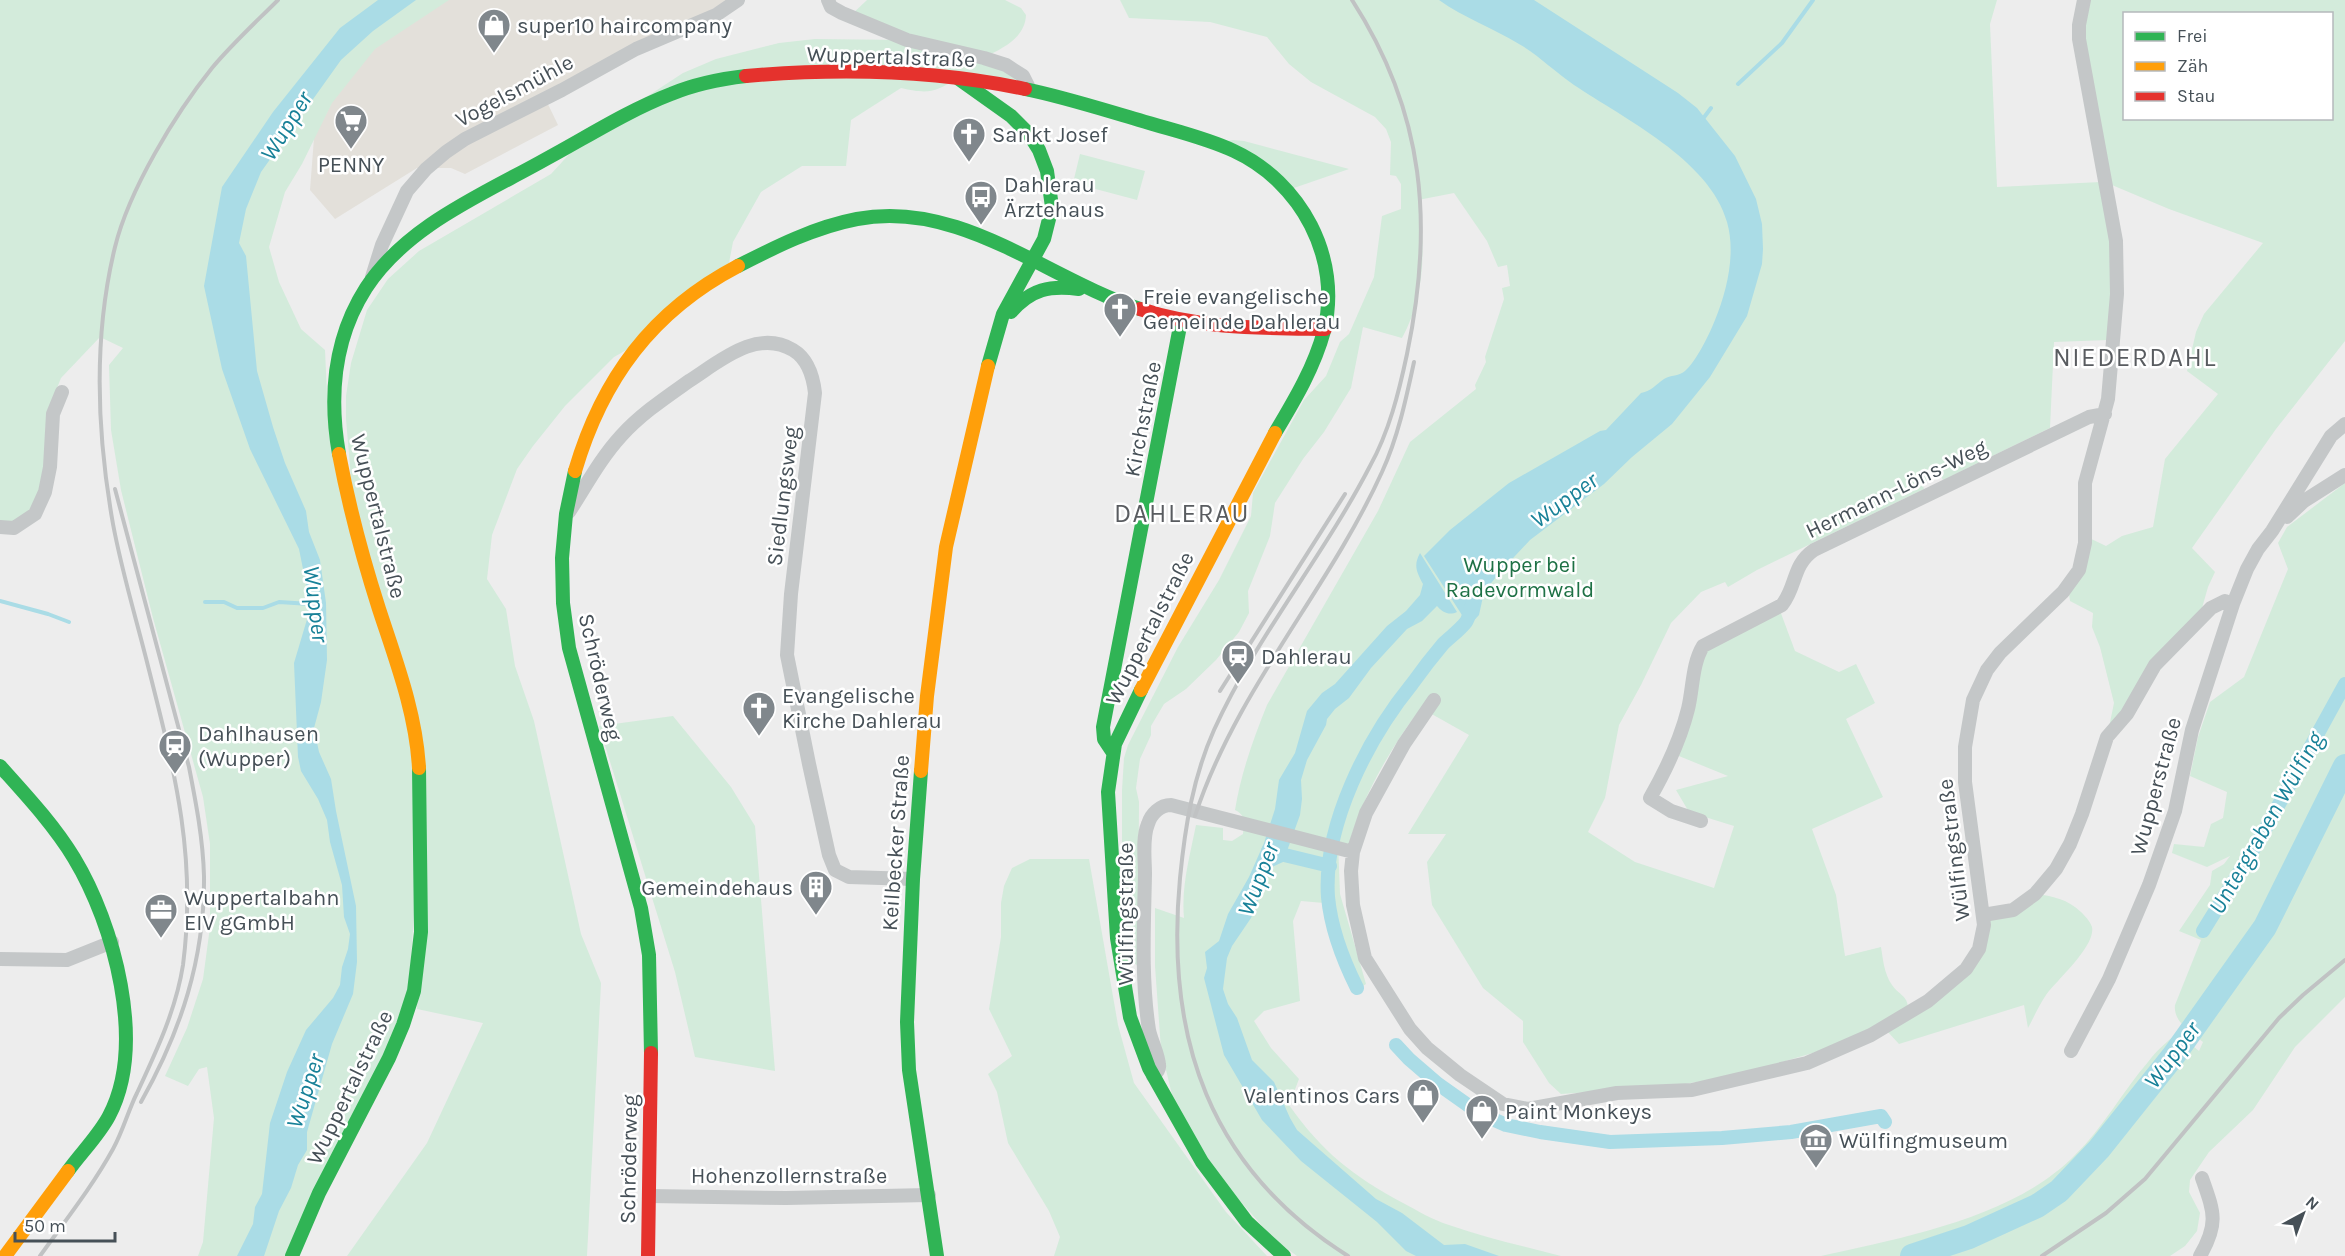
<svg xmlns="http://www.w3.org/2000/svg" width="2345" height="1256" viewBox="0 0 2345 1256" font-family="Karla,sans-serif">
<rect width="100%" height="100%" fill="#ededed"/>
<path fill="#e3e0da" d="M 438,0 L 730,0 L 544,96 L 558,125 L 465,174 L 451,168 L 417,168 L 335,219 L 310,190 L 314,138 L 335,96 L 369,52 Z"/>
<path fill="#d3ebdb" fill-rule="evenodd" d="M 0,0 L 449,0 L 375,49 L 332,103 L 302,164 L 285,192 L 269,247 L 279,282 L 301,329 L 325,350 L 328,417 L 407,706 L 419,838 L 408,1006 L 285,1256 L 198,1256 L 203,1242 L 214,1118 L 207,1067 L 199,1069 L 188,1086 L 165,1076 L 187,1028 L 203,979 L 210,927 L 210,844 L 203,797 L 153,618 L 121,490 L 111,430 L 109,365 L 123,348 L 100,337 L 61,378 L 47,413 L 45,437 L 48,468 L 34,513 L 13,527 L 0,525 Z
M 867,0 L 1005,0 L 1021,8 L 1026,15 C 1025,38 1003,48 985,57 L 1006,65 L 1030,90 L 957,78 C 935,93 927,94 901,88 L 851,120 L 846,166 L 802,166 L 761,192 L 733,242 L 729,263 L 630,348 L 614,357 L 565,406 L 533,446 L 517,469 L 492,535 L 487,579 L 506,609 L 515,666 L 534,721 L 581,934 L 601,983 L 587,1256 L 347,1256 L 427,1143 L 483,1023 L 417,1009 L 422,772 L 352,490 L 346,419 L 346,396 L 351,363 L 367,310 L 388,279 L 419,251 L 551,174 L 585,137 L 683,73 L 716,59 L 779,43 L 815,39 L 904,40 L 849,17 Z
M 1120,0 L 1997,0 L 1990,24 L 1997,187 L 2101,182 L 2114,271 L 2108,340 L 2054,342 L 2050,428 L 1943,480 L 1940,474 L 1922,483 L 1924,489 L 1757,570 L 1728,587 L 1725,582 L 1701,592 L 1671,623 L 1641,685 L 1619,725 L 1605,798 L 1588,832 L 1635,862 L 1714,888 L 1734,826 L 1689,812 L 1676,790 L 1728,776 L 1674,754 L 1700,652 L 1779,608 L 1795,651 L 1839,672 L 1856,664 L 1875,703 L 1846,719 L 1883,797 L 1812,829 L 1836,895 L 1845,956 L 1881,947 C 1883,959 1884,974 1892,985 C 1898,994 1908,996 1908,1008 L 1966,969 L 1983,915 L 2009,911 L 2035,894 C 2053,896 2067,899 2081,912 C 2085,916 2090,921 2092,927 C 2096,946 2057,980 2046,995 C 2039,1005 2034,1017 2028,1028 L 2024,1005 L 1899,1044 L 1887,1031 L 1738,1075 L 1667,1087 L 1561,1094 L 1549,1083 L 1523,1042 L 1523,1021 L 1483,988 L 1432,905 L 1427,862 L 1446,834 L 1408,834 L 1469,735 L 1421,708 C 1391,747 1362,797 1349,844 L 1338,842 L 1340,894 L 1366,984 L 1352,993 L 1340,962 L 1324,903 L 1301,901 L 1293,921 L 1300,1001 L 1264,1011 L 1254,1021 L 1271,1048 L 1299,1079 L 1289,1105 C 1322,1152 1353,1176 1403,1203 C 1418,1211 1433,1220 1449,1225 C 1486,1238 1523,1246 1561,1256 L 1297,1256 L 1274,1239 L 1215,1173 L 1173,1099 L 1161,1049 L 1155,966 L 1155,908 L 1184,918 C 1181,887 1190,855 1196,825 L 1223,828 L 1223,840 L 1232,841 L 1243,834 C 1244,823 1246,815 1235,810 C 1241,773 1253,740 1267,705 L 1378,511 L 1410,442 L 1476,389 L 1475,385 L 1486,362 L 1485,357 L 1504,299 L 1502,288 L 1510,286 L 1507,265 L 1498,267 L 1487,241 L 1454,193 L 1418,200 C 1426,247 1425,297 1402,338 L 1363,327 L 1351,388 L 1324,432 L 1303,459 L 1275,503 L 1270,536 L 1248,591 L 1249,613 L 1239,632 L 1216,660 L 1186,689 L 1164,704 L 1151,726 L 1151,735 L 1140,759 L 1136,788 L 1139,802 L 1138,966 L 1128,958 L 1122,911 L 1122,790 L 1124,758 L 1128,745 L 1178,647 L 1219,580 L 1251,516 L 1253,493 L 1266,469 L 1304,400 L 1326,376 L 1340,342 L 1349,334 L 1374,277 L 1382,216 L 1401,209 L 1401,184 L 1396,176 L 1390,175 L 1391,142 L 1386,129 L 1375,117 L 1311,82 L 1289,64 L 1267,37 L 1210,22 L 1129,18 Z
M 2088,0 L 2345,0 L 2345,341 L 2276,429 L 2192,548 L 2215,572 L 2208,587 L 2198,622 L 2107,737 L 2114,703 L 2100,647 L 2092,627 L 2093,613 L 2070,601 L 2068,587 L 2085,536 L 2106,546 L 2122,536 L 2153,527 L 2165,459 L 2218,394 L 2187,371 L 2196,332 L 2204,314 L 2263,243 L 2169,209 L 2112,185 L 2083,34 ZM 2124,14 L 2332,14 L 2332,118 L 2124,118 Z
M 1233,140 L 1244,141 L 1349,169 L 1288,190 L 1217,143 Z
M 1080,154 L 1145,171 L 1137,200 L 1073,183 Z
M 2345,483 L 2345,997 L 2295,1047 L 2253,1110 L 2209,1152 L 2190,1180 L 2189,1192 L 2200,1213 L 2197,1231 L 2185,1246 L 2170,1256 L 1821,1256 C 1902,1238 2015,1217 2075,1155 C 2103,1128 2122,1092 2148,1062 C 2156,1051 2167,1042 2177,1033 L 2199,1051 L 2203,1042 C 2191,1032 2173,1022 2175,1005 L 2201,940 L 2179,931 L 2210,885 L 2212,871 L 2224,864 L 2230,856 L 2207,867 L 2172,853 L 2174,844 L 2204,847 L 2211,824 L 2223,818 L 2227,792 L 2190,776 L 2198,737 L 2210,702 L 2244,677 L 2288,569 L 2278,543 L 2287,527 Z
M 673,716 L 731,787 L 755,826 L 775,1071 L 695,1057 L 675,972 L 599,726 Z
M 1030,859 L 1089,859 L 1118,1025 L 1134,1083 L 1226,1212 L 1267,1256 L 1054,1256 L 1060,1237 L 1049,1211 L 1008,1143 L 997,1092 L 988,1074 L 1012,1056 L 989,1009 L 1001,937 L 1001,903 L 1004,886 L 1012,868 Z"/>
<path fill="#aadce6" d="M 378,0 L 416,0 L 373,31 L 341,60 L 261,172 L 246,209 L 239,243 L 246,256 L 257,371 L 273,427 L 285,463 L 306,511 L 309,532 L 320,560 L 326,603 L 327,660 L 321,702 L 314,728 L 319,752 L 331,779 L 336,811 L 356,906 L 357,962 L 353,994 L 332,1044 L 307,1132 L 307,1150 L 298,1165 L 291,1188 L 279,1211 L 264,1256 L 237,1256 L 253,1224 L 255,1207 L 262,1194 L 270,1123 L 287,1072 L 306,1030 L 333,998 L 340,985 L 342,967 L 348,949 L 350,934 L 344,917 L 342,885 L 330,842 L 327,820 L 318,799 L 301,771 L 298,757 L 294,663 L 308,616 L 307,589 L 299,549 L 250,449 L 222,369 L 204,286 L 222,187 L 273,112 L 340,28 Z
M 1439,0 L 1534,0 L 1678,93 L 1697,108 L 1735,156 L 1756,199 L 1762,224 L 1763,249 L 1762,264 L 1747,316 L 1710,377 L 1672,424 L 1632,457 L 1604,484 L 1530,540 L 1500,572 L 1484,592 L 1479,615 L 1469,626 L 1424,556 L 1450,530 L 1509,483 L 1600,431 L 1606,430 L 1641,393 C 1652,391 1655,385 1664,379 C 1670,375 1680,376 1685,371 C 1696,362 1710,333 1715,320 C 1727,291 1736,253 1727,222 C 1710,160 1623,118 1574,85 C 1555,72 1538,55 1519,44 C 1493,28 1464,18 1439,0 Z
M 1420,553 L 1457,612 C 1449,616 1442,612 1437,606 L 1422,621 L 1407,629 L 1371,668 L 1349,698 L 1335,709 L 1327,719 L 1326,725 L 1307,760 L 1301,780 L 1302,799 L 1300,815 L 1283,862 L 1272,867 L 1251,918 L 1232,946 L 1227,958 L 1223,989 L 1228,1004 L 1237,1018 L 1252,1060 L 1274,1082 L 1290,1118 L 1297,1130 L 1376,1199 L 1402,1213 L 1444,1245 L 1465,1244 L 1499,1256 L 1416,1256 L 1406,1251 L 1377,1222 L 1301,1161 L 1262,1120 L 1224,1055 L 1204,978 L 1207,968 L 1205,952 L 1219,941 L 1228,914 L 1249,877 L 1264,843 L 1275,809 L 1279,780 L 1295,753 L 1307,711 L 1322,693 L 1335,684 L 1387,626 L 1406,611 L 1420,595 L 1423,584 C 1417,572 1413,566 1420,553 Z"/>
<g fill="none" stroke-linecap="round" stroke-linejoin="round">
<path stroke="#aadce6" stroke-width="4" d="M 1738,84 L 1782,43 L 1813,0
M 1702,120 L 1711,108
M 0,601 L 48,614 L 69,622
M 205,602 L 224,602 L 237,608 L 263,608 L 279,602 L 310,604"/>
<path stroke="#aadce6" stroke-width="14" d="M 1268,851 L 1330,866
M 2203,931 L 2261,837 L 2345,684
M 1357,988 C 1343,960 1331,929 1328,897 C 1323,825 1368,738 1412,684 C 1422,670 1432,657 1443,644 C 1450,637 1460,630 1466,622 C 1469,618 1470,610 1472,605
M 1396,1045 L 1409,1059 L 1438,1084 L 1479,1113 L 1506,1125 L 1540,1132 L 1610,1142 L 1722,1138 L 1791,1132 L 1881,1116 L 1885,1122"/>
<path stroke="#aadce6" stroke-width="24" d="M 1912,1256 L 1969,1237 L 2037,1206 L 2059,1191 L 2099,1149 L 2174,1055 L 2265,927 L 2345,766"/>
<path stroke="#c4c7c8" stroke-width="14" d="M 828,0 L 831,7 L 842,13 L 907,40 L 984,58 L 1006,65 L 1023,76 L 1030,90
M 372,277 L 382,245 L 407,191 L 426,169 L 446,152 L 465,139 L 562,90 L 636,49 L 716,15 L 738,0
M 569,512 C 586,486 600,459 621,436 C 641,414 665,398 689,381 C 719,362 756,328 793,350 C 808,359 813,375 815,393 L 791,594 L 787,655 L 809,764 L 829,855 L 835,870 L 849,877 L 913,879
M 2287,517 L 2304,501 L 2345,475
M 0,527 L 14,528 L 35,514 L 45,492 L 50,467 L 53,414 L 62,392
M 1434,700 L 1404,744 L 1366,813 L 1353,852 L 1351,871 L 1353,905 L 1365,958 L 1410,1029 L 1427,1048 L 1460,1075 L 1503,1104 L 1528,1109 L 1617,1093 L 1692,1090 L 1807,1063 L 1871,1035 L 1928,1001 L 1966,969 L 1979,949 L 1984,925 L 1965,782 L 1965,747 L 1973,700 L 1987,670 L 2000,653 L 2063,592 L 2079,570 L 2085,543 L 2085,483 L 2108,399 L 2117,294 L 2116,241 L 2079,39 L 2079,25 L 2084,0
M 1701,821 L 1671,811 L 1650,798 C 1666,770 1680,741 1688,709 C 1693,689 1692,664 1703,646 L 1782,605 C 1797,586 1792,565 1814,550 L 2089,417 L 2105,414
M 1983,915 L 2013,910 L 2035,894 L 2056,869 L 2070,844 L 2082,814 L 2107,737 L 2127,714 L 2155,665 L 2211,608 L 2225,601 L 2233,604
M 0,959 L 67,960 L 112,942
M 2071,1051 L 2109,979 L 2149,885 L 2175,811 L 2192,730 L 2233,604 L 2247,569 L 2258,549 L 2272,531 L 2331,436 L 2345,424
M 1153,1076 C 1156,1073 1160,1070 1159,1065 C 1159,1056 1151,1040 1149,1030 C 1141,979 1144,925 1145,874 C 1145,859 1142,838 1148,824 C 1151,814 1160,805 1171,805 L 1353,852
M 649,1196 L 786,1198 L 929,1195
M 2200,1256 C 2219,1223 2214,1212 2202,1178"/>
<path stroke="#30b455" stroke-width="14" d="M 959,79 L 1011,116 L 1029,134 L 1039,150 L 1047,171 L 1052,207 L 1044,239 L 1003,314 L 988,366
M 1025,89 C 1064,97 1101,109 1139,120 C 1171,130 1204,137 1234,151 C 1301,182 1342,258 1324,331 C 1314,368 1294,401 1275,433
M 738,266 C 775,247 815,227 857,219 C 960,199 1047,279 1140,309
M 1011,312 C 1031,289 1050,285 1079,289
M 339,454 C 329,397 334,338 366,288 C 407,225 484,194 546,159 C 587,137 627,111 671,94 C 695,84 720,79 746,76
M 575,471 L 566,514 L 562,558 L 563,603 L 569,648 L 641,908 L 649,955 L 651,1053
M 1141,690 L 1115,744 L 1108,792 L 1117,938 L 1130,1017 L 1149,1068 L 1202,1162 L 1247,1222 L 1284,1256
M 1112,751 L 1104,739 L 1103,727 L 1181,321
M 0,766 C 26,795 54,825 74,858 C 114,924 147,1044 109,1116 C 99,1135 81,1153 68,1171
M 921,771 L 913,879 L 907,1022 L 909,1070 L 937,1256
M 292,1256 L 319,1193 L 389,1058 L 403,1025 L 414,991 L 421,932 L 419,768"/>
<path stroke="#ff9f0a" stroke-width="14" d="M 339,454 C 349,507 363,559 379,609 C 396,661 416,713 419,768
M 575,471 C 602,379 652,311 738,266
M 1141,690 L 1275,433
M 921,771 L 927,696 L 946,547 L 988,366
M 5,1256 L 68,1171"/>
<path stroke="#e5322d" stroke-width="14" d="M 746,76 C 838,68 935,70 1025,89
M 1140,309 C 1199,329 1263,328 1325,329
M 648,1256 L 651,1053"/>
<path stroke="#c0c2c3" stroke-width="4" d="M 115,489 L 189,767 C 196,803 203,839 204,876 C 205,958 181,1031 141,1102
M 1220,691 L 1345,494
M 1195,816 C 1236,690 1328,591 1382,472 C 1398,437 1406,399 1414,362
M 40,1256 C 65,1221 92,1187 113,1149 C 123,1131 128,1111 137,1093 C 156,1052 176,1010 183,965 C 197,857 175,773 149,670 C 137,621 122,573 113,524 C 97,434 93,337 115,247 C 129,190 175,114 212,68 C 232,44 256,22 278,0
M 1348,1256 C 1209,1168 1165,1038 1180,878 C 1185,827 1193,777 1214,730 C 1256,637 1323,557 1370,466 C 1389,432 1399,392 1407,354 C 1434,225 1425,113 1352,0
M 2042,1256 L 2106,1213 L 2145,1179 L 2279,1018 L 2303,995 L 2345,960"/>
</g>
<defs>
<g id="shop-pin" transform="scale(1.725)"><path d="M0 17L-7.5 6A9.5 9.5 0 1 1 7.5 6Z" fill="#80878c" stroke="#fff"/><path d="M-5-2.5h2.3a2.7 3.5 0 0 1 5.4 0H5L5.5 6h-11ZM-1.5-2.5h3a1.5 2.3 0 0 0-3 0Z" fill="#fff"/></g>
<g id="supermarket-pin" transform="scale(1.725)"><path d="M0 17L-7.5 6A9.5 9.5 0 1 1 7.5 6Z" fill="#80878c" stroke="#fff"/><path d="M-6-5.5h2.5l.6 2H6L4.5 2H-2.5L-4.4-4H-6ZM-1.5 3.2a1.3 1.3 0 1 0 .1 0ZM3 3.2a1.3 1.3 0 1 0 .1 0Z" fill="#fff"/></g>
<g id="church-pin" transform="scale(1.725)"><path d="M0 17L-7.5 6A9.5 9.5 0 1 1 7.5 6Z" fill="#80878c" stroke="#fff"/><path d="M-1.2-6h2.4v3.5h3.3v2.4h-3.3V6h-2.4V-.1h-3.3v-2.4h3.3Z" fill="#fff"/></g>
<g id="bus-pin" transform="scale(1.725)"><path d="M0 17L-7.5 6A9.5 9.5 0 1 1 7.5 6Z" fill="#80878c" stroke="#fff"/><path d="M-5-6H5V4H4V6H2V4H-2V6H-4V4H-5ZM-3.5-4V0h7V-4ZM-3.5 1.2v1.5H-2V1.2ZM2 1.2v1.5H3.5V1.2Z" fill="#fff"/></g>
<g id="station-pin" transform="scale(1.725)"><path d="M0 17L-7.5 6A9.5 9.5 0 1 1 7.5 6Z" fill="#80878c" stroke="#fff"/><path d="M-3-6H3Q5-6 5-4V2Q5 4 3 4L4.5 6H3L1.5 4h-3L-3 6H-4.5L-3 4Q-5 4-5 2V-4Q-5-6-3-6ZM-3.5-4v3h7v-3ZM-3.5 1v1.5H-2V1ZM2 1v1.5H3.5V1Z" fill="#fff"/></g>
<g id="building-pin" transform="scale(1.725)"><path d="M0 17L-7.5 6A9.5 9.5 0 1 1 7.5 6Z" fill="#80878c" stroke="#fff"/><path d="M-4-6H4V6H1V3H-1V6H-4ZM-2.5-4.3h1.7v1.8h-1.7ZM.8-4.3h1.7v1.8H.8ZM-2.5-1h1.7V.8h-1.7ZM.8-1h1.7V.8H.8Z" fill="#fff"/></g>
<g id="office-pin" transform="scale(1.725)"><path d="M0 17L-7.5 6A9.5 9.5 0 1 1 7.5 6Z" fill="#80878c" stroke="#fff"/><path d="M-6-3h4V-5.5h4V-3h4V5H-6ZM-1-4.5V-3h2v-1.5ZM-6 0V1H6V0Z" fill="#fff"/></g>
<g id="museum-pin" transform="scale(1.725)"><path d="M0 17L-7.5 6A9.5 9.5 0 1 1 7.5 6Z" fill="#80878c" stroke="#fff"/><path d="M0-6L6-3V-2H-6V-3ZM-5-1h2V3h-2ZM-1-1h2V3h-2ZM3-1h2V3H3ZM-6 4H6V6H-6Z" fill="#fff"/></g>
</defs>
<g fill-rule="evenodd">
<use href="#shop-pin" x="494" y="25"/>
<use href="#supermarket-pin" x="351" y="121"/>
<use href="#church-pin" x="969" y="134"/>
<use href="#bus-pin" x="981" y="197"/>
<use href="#church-pin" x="1120" y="309"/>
<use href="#station-pin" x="1238" y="656"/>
<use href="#church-pin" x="759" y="708"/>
<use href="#station-pin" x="175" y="746"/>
<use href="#building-pin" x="816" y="887"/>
<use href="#office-pin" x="161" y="910"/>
<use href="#shop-pin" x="1423" y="1095"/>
<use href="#shop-pin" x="1482" y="1111"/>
<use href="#museum-pin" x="1816" y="1140"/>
</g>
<g text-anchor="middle" stroke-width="5" stroke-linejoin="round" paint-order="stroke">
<g font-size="22" fill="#465057" stroke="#fff" text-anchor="start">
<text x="517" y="33">super10 haircompany</text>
<text x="992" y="142">Sankt Josef</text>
<text x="351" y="172" text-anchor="middle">PENNY</text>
<text x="1004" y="192">Dahlerau<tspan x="1004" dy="25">Ärztehaus</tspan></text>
<text x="1143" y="304">Freie evangelische<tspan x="1143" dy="25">Gemeinde Dahlerau</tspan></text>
<text x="1261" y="664">Dahlerau</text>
<text x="782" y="703">Evangelische<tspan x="782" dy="25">Kirche Dahlerau</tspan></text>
<text x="198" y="741">Dahlhausen<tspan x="198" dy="25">(Wupper)</tspan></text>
<text x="793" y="895" text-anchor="end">Gemeindehaus</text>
<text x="184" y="905">Wuppertalbahn<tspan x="184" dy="25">EIV gGmbH</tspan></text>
<text x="1400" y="1103" text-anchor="end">Valentinos Cars</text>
<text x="1505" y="1119">Paint Monkeys</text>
<text x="1839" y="1148">Wülfingmuseum</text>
</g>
<g font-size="22" fill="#465057" stroke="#fff">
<text transform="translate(891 56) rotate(2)" y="8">Wuppertalstraße</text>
<text transform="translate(514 90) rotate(-28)" y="8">Vogelsmühle</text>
<text transform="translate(1142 419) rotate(-79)" y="8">Kirchstraße</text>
<text transform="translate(1896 488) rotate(-26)" y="8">Hermann-Löns-Weg</text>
<text transform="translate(782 496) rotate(-83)" y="8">Siedlungsweg</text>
<text transform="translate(379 516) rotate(76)" y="8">Wuppertalstraße</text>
<text transform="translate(1149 628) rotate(-63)" y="8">Wuppertalstraße</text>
<text transform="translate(601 677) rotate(77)" y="8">Schröderweg</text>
<text transform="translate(2155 786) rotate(-75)" y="8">Wupperstraße</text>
<text transform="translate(895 843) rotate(-86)" y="8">Keilbecker Straße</text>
<text transform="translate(1953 850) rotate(-97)" y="8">Wülfingstraße</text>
<text transform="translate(1125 914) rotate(-90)" y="8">Wülfingstraße</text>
<text transform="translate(349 1087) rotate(-64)" y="8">Wuppertalstraße</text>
<text transform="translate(628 1159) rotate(-89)" y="8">Schröderweg</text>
<text x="789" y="1183">Hohenzollernstraße</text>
</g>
<g font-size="22" fill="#1e7145" stroke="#fff">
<text x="1520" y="572">Wupper bei<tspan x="1520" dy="25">Radevormwald</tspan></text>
</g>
<g font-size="24" font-style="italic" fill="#188198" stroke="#fff">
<text transform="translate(286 126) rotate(-58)" y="8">Wupper</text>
<text transform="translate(1564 500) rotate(-36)" y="8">Wupper</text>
<text transform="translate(316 604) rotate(83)" y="8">Wupper</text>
<text transform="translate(2266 823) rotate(-60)" y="8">Untergraben Wülfing</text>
<text transform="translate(1258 879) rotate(-69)" y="8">Wupper</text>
<text transform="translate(2172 1055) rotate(-53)" y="8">Wupper</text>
<text transform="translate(305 1091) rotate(-72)" y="8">Wupper</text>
</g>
<g font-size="26" letter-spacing="1.5" fill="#595c60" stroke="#fff">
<text x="2135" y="366">NIEDERDAHL</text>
<text x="1182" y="522">DAHLERAU</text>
</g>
</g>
<rect x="2123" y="12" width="210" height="108" fill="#ffffff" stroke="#b5b9bc" stroke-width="1.5"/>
<rect x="2135" y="32" width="30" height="9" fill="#30b455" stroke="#b5b9bc" stroke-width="1.5"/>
<text x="2177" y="42" font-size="18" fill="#465057">Frei</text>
<rect x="2135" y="62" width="30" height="9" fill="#ff9f0a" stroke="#b5b9bc" stroke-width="1.5"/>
<text x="2177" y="72" font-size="18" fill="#465057">Zäh</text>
<rect x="2135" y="92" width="30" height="9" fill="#e5322d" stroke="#b5b9bc" stroke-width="1.5"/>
<text x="2177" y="102" font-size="18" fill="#465057">Stau</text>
<g transform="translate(2303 1214) rotate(41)" stroke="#ffffff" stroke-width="4.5" paint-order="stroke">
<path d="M0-4.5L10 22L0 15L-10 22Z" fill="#465057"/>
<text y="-9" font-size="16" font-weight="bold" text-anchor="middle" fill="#465057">N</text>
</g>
<path d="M15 1232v9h100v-9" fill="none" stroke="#465057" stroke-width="3"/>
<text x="24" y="1232" font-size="18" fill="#465057" stroke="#ffffff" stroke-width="4.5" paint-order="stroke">50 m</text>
</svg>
